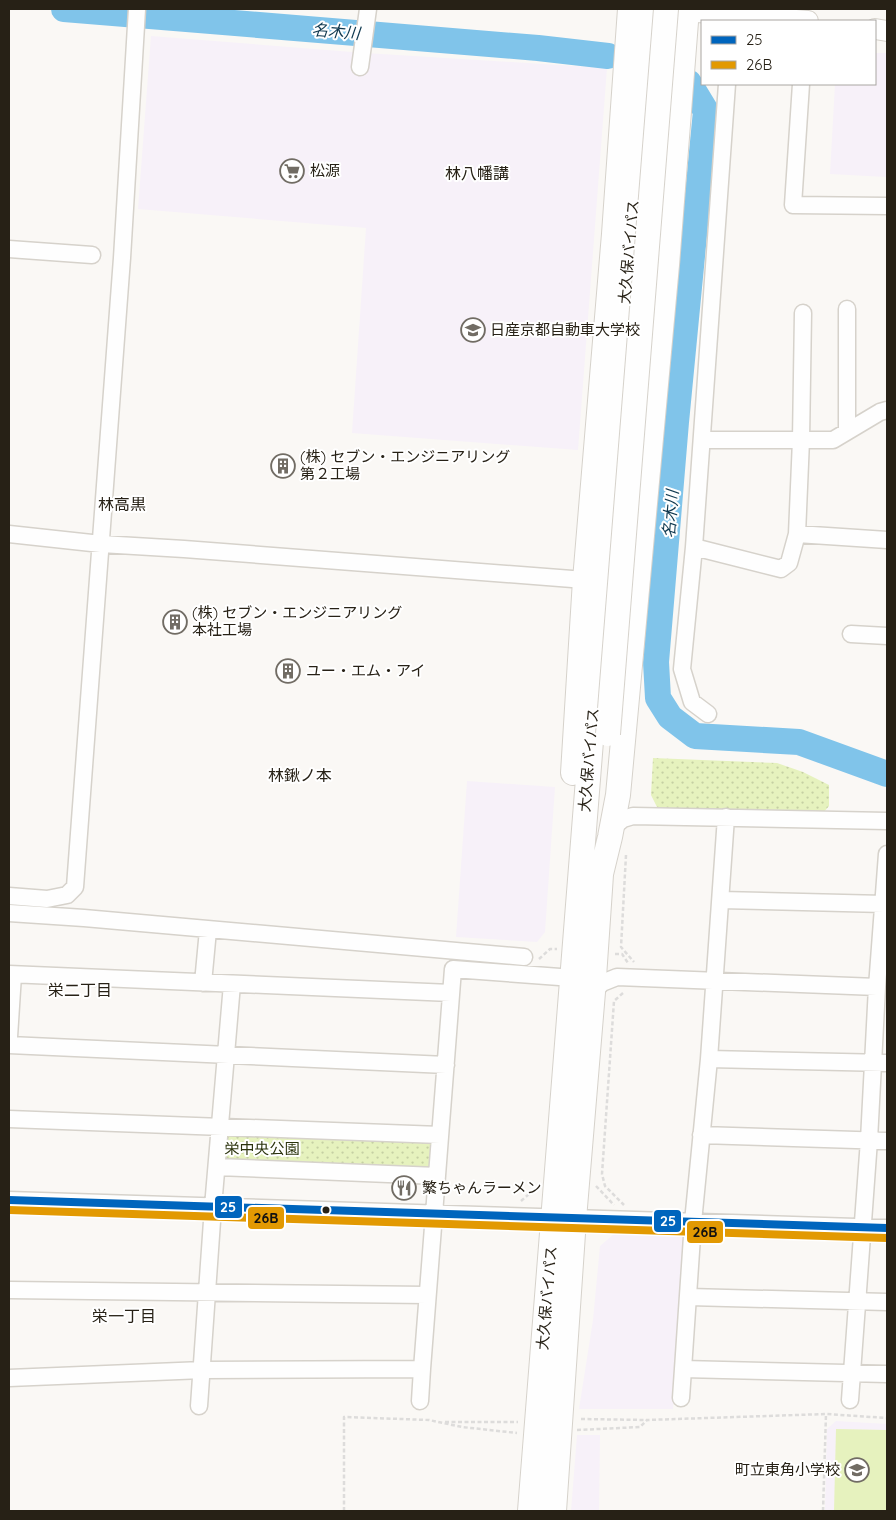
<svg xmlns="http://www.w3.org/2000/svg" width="896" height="1520" viewBox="0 0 896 1520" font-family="Quicksand,'Noto Sans JP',sans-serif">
<defs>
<pattern id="park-dots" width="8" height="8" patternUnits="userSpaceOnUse" patternTransform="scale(1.25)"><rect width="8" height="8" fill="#e6f2be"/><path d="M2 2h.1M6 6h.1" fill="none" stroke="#c5cfa3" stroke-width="1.8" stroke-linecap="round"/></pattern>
</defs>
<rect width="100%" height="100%" fill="#faf8f5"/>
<path fill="#f7f1f9" d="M 151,36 L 365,53 L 607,68 L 578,450 L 352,433 L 366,228 L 138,209 Z
M 875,53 L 887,53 L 886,177 L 830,174 L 835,84 L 875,84 Z
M 467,781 L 555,787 L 545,932 L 537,942 L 456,937 Z
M 614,1234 L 686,1236 L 673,1409 L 579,1409 L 593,1320 L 600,1246 Z
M 836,1421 L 887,1424 L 887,1511 L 825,1511 L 827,1429 Z
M 577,1435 L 600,1435 L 599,1511 L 571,1511 Z"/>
<path fill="url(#park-dots)" d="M 653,758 L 777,763 L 803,772 L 829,785 L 829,806 L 823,813 L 658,809 L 651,795 Z
M 230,1131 L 428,1139 L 433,1144 L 431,1171 L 224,1164 L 224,1138 Z"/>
<path fill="#e6f2be" d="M 836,1429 L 887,1430 L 887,1511 L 834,1511 Z"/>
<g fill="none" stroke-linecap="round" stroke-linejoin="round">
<path stroke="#80c4ea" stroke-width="26" d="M 64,9 L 538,48 L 608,56
M 689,83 L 706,111 L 676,422 L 656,662 L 658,698 L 670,717 L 695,736 L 799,742 L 887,774"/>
<g stroke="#d6d2cb" stroke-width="19">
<path id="minor" d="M 360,67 L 368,9
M 727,84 L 694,547 L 781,569 L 789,563 L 797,534 L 887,540
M 801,84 L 793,205 L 887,206
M 9,249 L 92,255
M 847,309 L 847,430
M 702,440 L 833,440 L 880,412 L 887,410
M 9,534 L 101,544 L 184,549 L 585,580
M 797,534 L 801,440 L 803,313
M 694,547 L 682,669 L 692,702 L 708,714
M 851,634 L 887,636
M 726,817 L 709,1059 L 693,1222 L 683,1369 L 887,1374
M 612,828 L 623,819 L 633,816 L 887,821
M 9,896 L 47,899 L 67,895 L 75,887 L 122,258 L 137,9
M 721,900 L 884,904
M 9,913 L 84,918 L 524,957
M 9,974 L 451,993
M 203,983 L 208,930
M 593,992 L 602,983 L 617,977 L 877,987
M 9,1037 L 13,975
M 9,1045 L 446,1065
M 709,1059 L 887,1063
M 9,1119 L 440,1135
M 701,1135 L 887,1141
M 217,1167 L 437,1176
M 9,1200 L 887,1228
M 9,1290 L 427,1295
M 689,1297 L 887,1302
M 9,1378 L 203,1370 L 422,1369 L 453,969 L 573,978
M 681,1398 L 683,1369
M 850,1400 L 869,1140 L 877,987 L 887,854
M 420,1401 L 422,1369
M 199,1406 L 213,1207 L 232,984"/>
</g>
<g stroke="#d6d2cb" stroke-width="22">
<path id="major" d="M 673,10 L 808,21
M 875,29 L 887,31"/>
</g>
<g stroke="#d6d2cb" stroke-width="26">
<path id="highway" d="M 573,773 L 585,580 L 614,234 L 630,9
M 601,874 L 610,837 L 618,795 L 667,265 L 687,9
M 530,1511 L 649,9
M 554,1511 L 574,1219 L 593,992 L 602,860"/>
</g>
<path stroke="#dddcdb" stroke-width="2.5" stroke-dasharray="4 2.5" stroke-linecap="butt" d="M 626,855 L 621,947 L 634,962
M 615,954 L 622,954 L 628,963
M 539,959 L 550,949 L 557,949
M 623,993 L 614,1001 L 602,1174 L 605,1186 L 624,1205
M 596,1186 L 614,1205
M 521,1201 L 536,1188
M 581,1419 L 647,1420
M 445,1422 L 518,1422
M 577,1430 L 640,1427 L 647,1420 L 826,1414 L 887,1418
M 344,1511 L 344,1417 L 429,1420 L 462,1427 L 517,1433
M 823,1511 L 826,1414"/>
<use href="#minor" stroke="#fefefe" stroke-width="16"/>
<use href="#major" stroke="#fefefe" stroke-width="20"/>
<use href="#highway" stroke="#fefefe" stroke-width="24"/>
<g stroke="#d6d2cb" stroke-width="26" stroke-linecap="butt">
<path id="highway-bridge" d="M 608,734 L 666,9"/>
</g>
<use href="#highway-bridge" stroke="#fefefe" stroke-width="24"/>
<g stroke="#fff" stroke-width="11">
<path id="bus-1" d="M 9,1200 L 887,1228"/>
</g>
<g stroke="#fff" stroke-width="11">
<path id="bus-2" d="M 9,1210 L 887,1238"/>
</g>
<use href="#bus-1" stroke="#0065bd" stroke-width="8"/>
<use href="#bus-2" stroke="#e29902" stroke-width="8"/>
</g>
<defs>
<g id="supermarket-ring" transform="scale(1.25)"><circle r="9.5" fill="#fff" stroke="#716c64" stroke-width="1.5"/><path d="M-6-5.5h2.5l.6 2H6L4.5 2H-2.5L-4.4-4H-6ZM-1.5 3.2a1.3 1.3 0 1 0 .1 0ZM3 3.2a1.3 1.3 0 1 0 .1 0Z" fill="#716c64"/></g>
<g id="university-ring" transform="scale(1.25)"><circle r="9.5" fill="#fff" stroke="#716c64" stroke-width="1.5"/><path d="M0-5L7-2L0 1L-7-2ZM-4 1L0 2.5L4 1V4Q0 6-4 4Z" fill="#716c64"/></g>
<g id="building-ring" transform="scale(1.25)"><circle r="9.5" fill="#fff" stroke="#716c64" stroke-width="1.5"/><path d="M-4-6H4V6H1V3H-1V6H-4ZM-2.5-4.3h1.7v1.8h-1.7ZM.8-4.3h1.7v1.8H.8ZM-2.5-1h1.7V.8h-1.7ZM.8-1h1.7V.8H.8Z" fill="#716c64"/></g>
<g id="restaurant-ring" transform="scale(1.25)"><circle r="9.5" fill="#fff" stroke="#716c64" stroke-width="1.5"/><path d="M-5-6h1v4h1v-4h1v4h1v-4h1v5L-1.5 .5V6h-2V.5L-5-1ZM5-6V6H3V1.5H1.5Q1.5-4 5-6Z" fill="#716c64"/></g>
<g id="school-ring" transform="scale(1.25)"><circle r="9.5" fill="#fff" stroke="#716c64" stroke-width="1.5"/><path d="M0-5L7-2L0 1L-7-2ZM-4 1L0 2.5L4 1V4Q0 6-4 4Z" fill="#716c64"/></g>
</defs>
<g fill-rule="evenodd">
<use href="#supermarket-ring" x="292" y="171"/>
<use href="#university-ring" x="473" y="330"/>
<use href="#building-ring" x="283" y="466"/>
<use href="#building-ring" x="175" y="622"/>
<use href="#building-ring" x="288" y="671"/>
<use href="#restaurant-ring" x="404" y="1188"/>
<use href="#school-ring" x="857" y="1470"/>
</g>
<circle fill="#272116" stroke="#fff" stroke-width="2" cx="326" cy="1210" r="4.5"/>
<g text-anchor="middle" stroke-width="4" stroke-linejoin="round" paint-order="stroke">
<g font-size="15" fill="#272116" stroke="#fff" text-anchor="start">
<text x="310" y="176">松源</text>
<text x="490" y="335">日産京都自動車大学校</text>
<text x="300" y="462">(株) セブン・エンジニアリング<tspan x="300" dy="17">第２工場</tspan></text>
<text x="192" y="618">(株) セブン・エンジニアリング<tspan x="192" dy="17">本社工場</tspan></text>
<text x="306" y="676">ユー・エム・アイ</text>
<text x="422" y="1193">繁ちゃんラーメン</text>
<text x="840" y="1475" text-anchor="end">町立東角小学校</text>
</g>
<g font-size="15" fill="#272116" stroke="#fff">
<text transform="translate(629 252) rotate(-85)" y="5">大久保バイパス</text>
<text transform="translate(589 760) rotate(-85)" y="5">大久保バイパス</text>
<text transform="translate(547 1298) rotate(-85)" y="5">大久保バイパス</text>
</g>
<g font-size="15" fill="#2b330c" stroke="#fff">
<text x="262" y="1154">栄中央公園</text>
</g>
<g font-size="16" font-style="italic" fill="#0e384f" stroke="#fff">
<text transform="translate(336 31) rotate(5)" y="6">名木川</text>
<text transform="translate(670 514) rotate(-85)" y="6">名木川</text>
</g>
<g font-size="16" fill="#272116" stroke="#fff">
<text x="477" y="179">林八幡講</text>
<text x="122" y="510">林高黒</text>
<text x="300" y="781">林鍬ノ本</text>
<text x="80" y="996">栄二丁目</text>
<text x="124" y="1322">栄一丁目</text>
</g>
</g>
<g stroke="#fff" stroke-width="2">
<rect x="214" y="1195" width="29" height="24" rx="5" fill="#0065bd"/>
<rect x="247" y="1206" width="38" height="24" rx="5" fill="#e29902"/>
<rect x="653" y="1209" width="29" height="24" rx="5" fill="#0065bd"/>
<rect x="686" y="1220" width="38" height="24" rx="5" fill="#e29902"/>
</g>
<g font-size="14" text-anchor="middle" font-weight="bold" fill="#fff">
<text x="228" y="1212">25</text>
<text x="668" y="1226">25</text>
</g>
<g font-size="14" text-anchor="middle" font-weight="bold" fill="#111">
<text x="266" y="1223">26B</text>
<text x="705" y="1237">26B</text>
</g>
<rect width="896" height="1520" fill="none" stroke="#272116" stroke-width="20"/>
<rect x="701" y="20" width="175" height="65" fill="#ffffff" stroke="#a9a6a2"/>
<rect x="711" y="36" width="25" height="8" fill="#0065bd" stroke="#a9a6a2"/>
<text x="746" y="45" font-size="15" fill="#272116">25</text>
<rect x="711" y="61" width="25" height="8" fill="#e29902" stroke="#a9a6a2"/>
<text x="746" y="70" font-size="15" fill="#272116">26B</text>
</svg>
